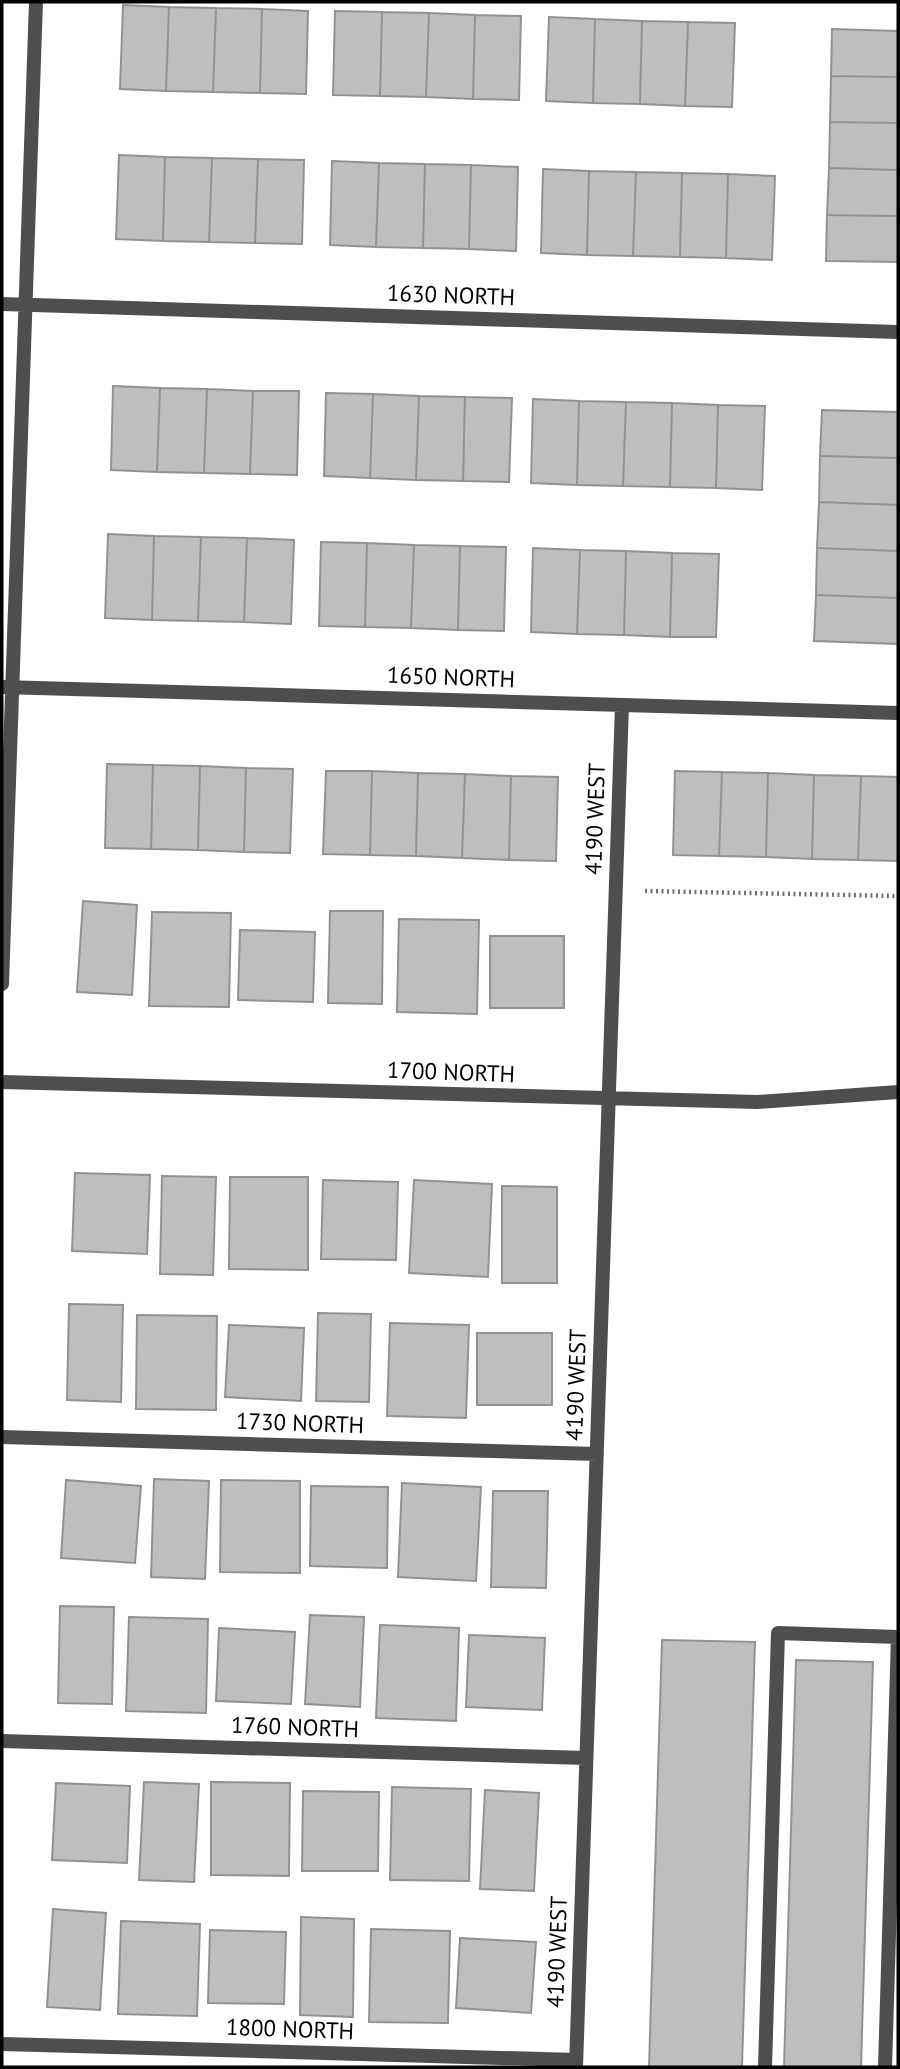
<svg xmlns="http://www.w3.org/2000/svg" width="900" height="2069" viewBox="0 0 900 2069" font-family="'PT Sans',sans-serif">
<rect width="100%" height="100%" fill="#fff"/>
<path fill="#bebebe" stroke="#929292" stroke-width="2" d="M 123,5 L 169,7 L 166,91 L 120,89 Z
M 169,7 L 216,8 L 213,92 L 166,91 Z
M 216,8 L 262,9 L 260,93 L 213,92 Z
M 262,9 L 308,11 L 306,94 L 260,93 Z
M 335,11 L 382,12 L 380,96 L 333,95 Z
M 382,12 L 429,13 L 426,97 L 380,96 Z
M 429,13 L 475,15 L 473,99 L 426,97 Z
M 475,15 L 521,16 L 519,100 L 473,99 Z
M 549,17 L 595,19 L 593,103 L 546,101 Z
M 595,19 L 642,21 L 640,104 L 593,103 Z
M 642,21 L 688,22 L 685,106 L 640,104 Z
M 688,22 L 735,23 L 732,107 L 685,106 Z
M 832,29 L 898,31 L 898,77 L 831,76 Z
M 831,76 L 898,77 L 898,123 L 830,122 Z
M 830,122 L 898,123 L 898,170 L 829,168 Z
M 119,155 L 165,157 L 163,241 L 116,239 Z
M 165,157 L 212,158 L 209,242 L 163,241 Z
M 212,158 L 258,159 L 255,243 L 209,242 Z
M 258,159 L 304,160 L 302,244 L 255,243 Z
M 332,161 L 379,163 L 376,247 L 330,245 Z
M 379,163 L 425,164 L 423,248 L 376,247 Z
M 425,164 L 471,165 L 469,249 L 423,248 Z
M 471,165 L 518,167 L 516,251 L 469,249 Z
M 829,168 L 898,170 L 898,216 L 827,215 Z
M 543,169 L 589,171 L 587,255 L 541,253 Z
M 589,171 L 636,172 L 633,256 L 587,255 Z
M 636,172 L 682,173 L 680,257 L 633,256 Z
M 682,173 L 728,174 L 726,258 L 680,257 Z
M 728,174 L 775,176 L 772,260 L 726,258 Z
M 827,215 L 898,216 L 898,262 L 826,261 Z
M 113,386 L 160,388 L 157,472 L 111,470 Z
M 160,388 L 207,389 L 204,473 L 157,472 Z
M 207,389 L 253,391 L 250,474 L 204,473 Z
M 253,391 L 299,391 L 297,475 L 250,474 Z
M 326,393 L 373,394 L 370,478 L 324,476 Z
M 373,394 L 419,396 L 416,480 L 370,478 Z
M 419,396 L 465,397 L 463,481 L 416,480 Z
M 465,397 L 512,398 L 509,482 L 463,481 Z
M 533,399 L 579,401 L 577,485 L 531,483 Z
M 579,401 L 626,402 L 623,486 L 577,485 Z
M 626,402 L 672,403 L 670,487 L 623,486 Z
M 672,403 L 718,405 L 716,488 L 670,487 Z
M 718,405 L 765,406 L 762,490 L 716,488 Z
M 822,410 L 898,412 L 898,458 L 820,456 Z
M 820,456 L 898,458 L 898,505 L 819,502 Z
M 819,502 L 898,505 L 898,551 L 817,548 Z
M 108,534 L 154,536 L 152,620 L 105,618 Z
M 154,536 L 201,537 L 198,621 L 152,620 Z
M 201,537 L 247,538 L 244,622 L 198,621 Z
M 247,538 L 294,540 L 291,624 L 244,622 Z
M 321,542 L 367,543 L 365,627 L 319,626 Z
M 367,543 L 414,545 L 411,628 L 365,627 Z
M 414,545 L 460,546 L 458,630 L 411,628 Z
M 460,546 L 506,547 L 504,631 L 458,630 Z
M 533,548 L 580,550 L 577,634 L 531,632 Z
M 817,548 L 898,551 L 898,598 L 816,595 Z
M 580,550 L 626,551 L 624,635 L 577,634 Z
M 626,551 L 672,553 L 670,637 L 624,635 Z
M 672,553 L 719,554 L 716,637 L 670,637 Z
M 816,595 L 898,598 L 898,644 L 814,641 Z
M 107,764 L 153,765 L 151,849 L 105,848 Z
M 153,765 L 200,766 L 198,850 L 151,849 Z
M 200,766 L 246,768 L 244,852 L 198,850 Z
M 246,768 L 293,769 L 290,853 L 244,852 Z
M 326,771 L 372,771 L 370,855 L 323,854 Z
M 372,771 L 418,773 L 416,856 L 370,855 Z
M 675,771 L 722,772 L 719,856 L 673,855 Z
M 722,772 L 768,773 L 766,857 L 719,856 Z
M 418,773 L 465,774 L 462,858 L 416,856 Z
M 768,773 L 814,775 L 812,859 L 766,857 Z
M 465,774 L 511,776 L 509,860 L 462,858 Z
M 814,775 L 861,776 L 858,860 L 812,859 Z
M 511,776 L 558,777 L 556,861 L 509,860 Z
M 861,776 L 898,777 L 898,861 L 858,860 Z
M 83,901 L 137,905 L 132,995 L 77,992 Z
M 330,911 L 383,911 L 382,1004 L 328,1003 Z
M 152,912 L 231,913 L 229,1007 L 149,1006 Z
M 399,919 L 479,920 L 477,1014 L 397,1012 Z
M 240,930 L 315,932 L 313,1002 L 238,1000 Z
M 490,936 L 564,936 L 564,1008 L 490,1008 Z
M 75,1173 L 150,1175 L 147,1254 L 72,1251 Z
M 162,1176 L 216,1177 L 213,1275 L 160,1274 Z
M 230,1177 L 308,1177 L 308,1270 L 229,1269 Z
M 323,1180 L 398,1182 L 396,1260 L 321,1259 Z
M 414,1180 L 492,1184 L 488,1277 L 409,1273 Z
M 502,1186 L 557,1187 L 557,1283 L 502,1283 Z
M 69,1304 L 123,1305 L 121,1402 L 67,1400 Z
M 318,1313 L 371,1314 L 369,1402 L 316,1401 Z
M 137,1315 L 217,1316 L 216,1410 L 136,1409 Z
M 390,1323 L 469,1325 L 466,1418 L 387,1416 Z
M 229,1325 L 304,1328 L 301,1401 L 225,1397 Z
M 477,1333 L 552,1333 L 552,1405 L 477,1405 Z
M 154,1479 L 209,1481 L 205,1579 L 151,1577 Z
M 66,1480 L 141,1486 L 135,1563 L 61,1558 Z
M 221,1480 L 300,1481 L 300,1573 L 220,1572 Z
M 402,1483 L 481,1487 L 476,1581 L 398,1577 Z
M 311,1486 L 388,1487 L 387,1568 L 310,1566 Z
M 493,1491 L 548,1491 L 546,1588 L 491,1587 Z
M 60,1606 L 114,1607 L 112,1704 L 58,1703 Z
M 310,1615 L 364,1617 L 360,1707 L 305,1704 Z
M 129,1617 L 208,1619 L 206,1713 L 126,1711 Z
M 380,1625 L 459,1628 L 456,1721 L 376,1718 Z
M 219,1628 L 295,1632 L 291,1704 L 216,1701 Z
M 469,1635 L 545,1638 L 542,1710 L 466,1707 Z
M 662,1640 L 755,1642 L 742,2067 L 649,2067 Z
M 796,1660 L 873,1662 L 861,2067 L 784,2067 Z
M 144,1782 L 199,1784 L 194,1882 L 139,1880 Z
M 211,1782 L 290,1783 L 289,1876 L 211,1875 Z
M 56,1783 L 130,1786 L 127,1863 L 52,1860 Z
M 392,1787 L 471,1789 L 469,1881 L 390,1880 Z
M 485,1790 L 539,1793 L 534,1891 L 480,1889 Z
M 303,1791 L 379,1792 L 378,1871 L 302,1871 Z
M 53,1909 L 106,1913 L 100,2010 L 47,2007 Z
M 301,1917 L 354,1919 L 353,2017 L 300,2015 Z
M 121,1921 L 200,1924 L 197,2016 L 118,2014 Z
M 371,1929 L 450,1931 L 448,2023 L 369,2022 Z
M 210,1930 L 286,1932 L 284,2004 L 208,2003 Z
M 460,1938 L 536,1942 L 531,2013 L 456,2008 Z"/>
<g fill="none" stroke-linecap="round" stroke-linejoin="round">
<path stroke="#707070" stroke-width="4.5" stroke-dasharray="2 3.5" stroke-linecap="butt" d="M 645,891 L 898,896"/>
<path stroke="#4e4e4e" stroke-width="14" d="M 765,2067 L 778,1633 L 898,1637
M 885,2067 L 898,1637"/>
<path stroke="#4e4e4e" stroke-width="14" d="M 2,304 L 898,332
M 2,687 L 898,713
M 2,984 L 36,2
M 2,1082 L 757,1102 L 898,1092
M 2,1437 L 597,1454
M 2,1741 L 586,1758
M 2,2044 L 576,2060
M 576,2067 L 622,705"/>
</g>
<g text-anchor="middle" stroke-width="6" stroke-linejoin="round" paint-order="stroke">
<g font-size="23" fill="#000" stroke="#fff">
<text transform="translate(451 295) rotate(2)" y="8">1630 NORTH</text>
<text transform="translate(451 677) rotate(2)" y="8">1650 NORTH</text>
<text transform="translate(595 819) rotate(-88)" y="8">4190 WEST</text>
<text transform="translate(451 1072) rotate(2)" y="8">1700 NORTH</text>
<text transform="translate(576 1385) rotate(-88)" y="8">4190 WEST</text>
<text transform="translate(300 1423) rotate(2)" y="8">1730 NORTH</text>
<text transform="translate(295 1727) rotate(2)" y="8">1760 NORTH</text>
<text transform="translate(557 1952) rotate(-88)" y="8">4190 WEST</text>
<text transform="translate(290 2029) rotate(2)" y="8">1800 NORTH</text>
</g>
</g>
<rect width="900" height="2069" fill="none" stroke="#000000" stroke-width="7"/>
</svg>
